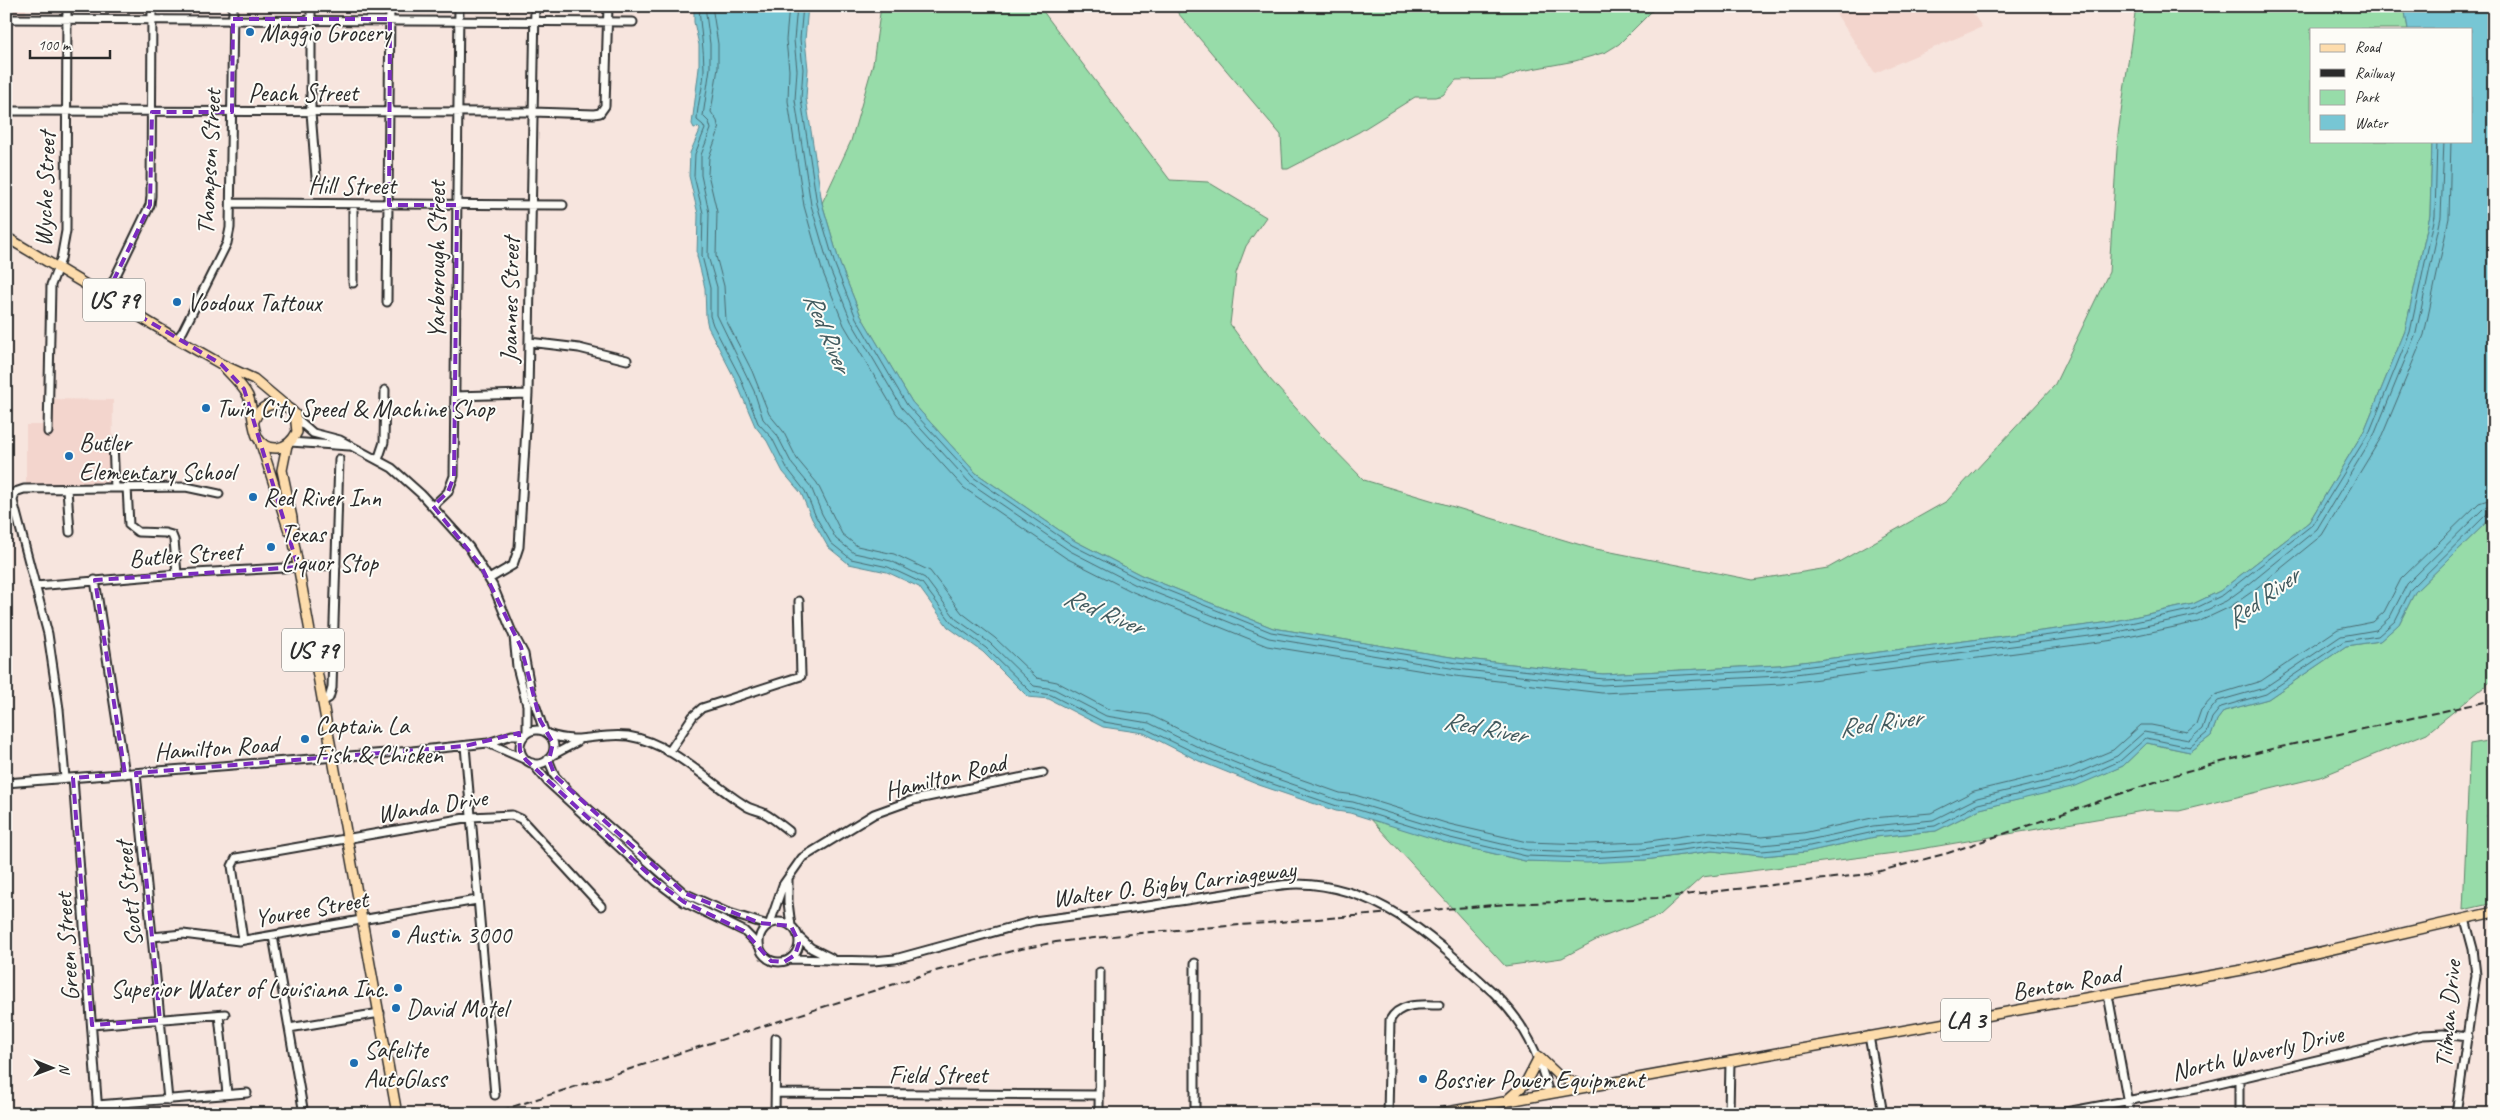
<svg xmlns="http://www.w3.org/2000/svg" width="2500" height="1120" viewBox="0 0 2500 1120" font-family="Caveat,sans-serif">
<rect width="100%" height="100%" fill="#f7e5de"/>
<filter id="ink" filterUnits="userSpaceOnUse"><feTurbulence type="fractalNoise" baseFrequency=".02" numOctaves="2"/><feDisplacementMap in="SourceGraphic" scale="10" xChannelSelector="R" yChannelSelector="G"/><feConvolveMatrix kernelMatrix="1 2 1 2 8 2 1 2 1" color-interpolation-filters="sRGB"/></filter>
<g filter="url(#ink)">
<path fill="#f3d5cd" d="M 6,6 L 26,6 L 26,19 L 6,19 Z
M 1831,6 L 1968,6 L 1982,27 L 1875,73 Z
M 49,399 L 113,400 L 112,486 L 26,487 L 26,425 L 49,425 Z"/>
<path fill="#97dca9" stroke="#61846a" d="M 881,6 L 1039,6 L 1170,180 L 1208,182 L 1266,217 L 1246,246 L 1236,273 L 1230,324 L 1269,378 L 1319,434 L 1364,480 L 1591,548 L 1753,580 L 1828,568 L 1947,501 L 2054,386 L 2109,272 L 2118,134 L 2136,6 L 2404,6 L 2408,29 L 2311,29 L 2311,141 L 2432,141 L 2430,215 L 2405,331 L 2365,429 L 2309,522 L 2220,591 L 2193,604 L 2111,622 L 1779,665 L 1603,674 L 1457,658 L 1273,628 L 1141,575 L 1075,541 L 976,473 L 912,402 L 861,316 L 840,264 L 822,203 L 851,141 L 873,64 Z
M 1172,6 L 1657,6 L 1619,44 L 1606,52 L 1575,61 L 1521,71 L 1503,79 L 1456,80 L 1443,95 L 1435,97 L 1415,97 L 1359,132 L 1288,169 L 1283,169 L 1281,135 Z
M 2494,515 L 2494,679 L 2427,733 L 2320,777 L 2179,811 L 2149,810 L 1903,852 L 1702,877 L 1660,915 L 1598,939 L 1562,958 L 1505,966 L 1369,817 L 1444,842 L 1525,861 L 1645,860 L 1712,851 L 1762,856 L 1806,852 L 1875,837 L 1936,831 L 1980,809 L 2076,785 L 2123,766 L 2147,743 L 2190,752 L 2211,736 L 2217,720 L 2224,711 L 2268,699 L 2346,646 L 2380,641 L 2399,624 L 2415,592 Z
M 2494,740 L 2494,903 L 2463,910 L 2470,744 Z"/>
<path fill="#77c6d4" stroke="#598890" d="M 694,6 L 808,6 L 805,40 L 808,69 L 806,98 L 822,203 L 840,264 L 861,316 L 912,402 L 976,473 L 1075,541 L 1141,575 L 1273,628 L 1457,658 L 1603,674 L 1779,665 L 2111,622 L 2193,604 L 2220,591 L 2309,522 L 2365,429 L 2405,331 L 2430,215 L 2432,141 L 2471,141 L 2471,29 L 2408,29 L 2404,6 L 2494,6 L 2494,515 L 2415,592 L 2399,624 L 2380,641 L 2346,646 L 2268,699 L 2224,711 L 2217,720 L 2211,736 L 2190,752 L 2147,743 L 2123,766 L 2076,786 L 1980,809 L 1936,831 L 1875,837 L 1806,852 L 1762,856 L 1712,851 L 1645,860 L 1587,863 L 1525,861 L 1444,842 L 1350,813 L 1336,811 L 1259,785 L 1199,761 L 1144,733 L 1103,727 L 1049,699 L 1028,697 L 983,652 L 948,627 L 919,587 L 887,572 L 849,564 L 828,547 L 812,519 L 801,493 L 783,472 L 767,441 L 755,426 L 735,379 L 708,327 L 706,317 L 705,288 L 697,256 L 698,214 L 689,176 L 690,153 L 700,130 L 699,127 L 694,128 L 692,124 L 699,68 L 699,45 L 694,22 Z"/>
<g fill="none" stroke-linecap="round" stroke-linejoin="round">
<path stroke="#49696f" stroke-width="1" d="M 699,6 C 700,28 704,48 704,69 C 704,86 697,103 697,120 L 703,125 L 705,129 L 695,154 L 694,176 L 703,213 L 702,256 L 710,288 L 710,316 L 713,325 L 740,377 L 758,423 L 772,438 L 787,468 L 805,491 L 816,517 L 831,543 L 851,559 L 888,567 L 922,583 L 952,623 L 986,648 L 1031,692 L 1051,695 L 1104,722 L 1146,729 L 1202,756 L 1261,780 L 1337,806 L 1352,808 L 1446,837 L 1526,856 L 1587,858 L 1644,855 L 1711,846 L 1762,851 L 1805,847 L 1874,832 L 1935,826 L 1978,804 L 2075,781 L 2120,761 L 2146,738 L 2190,747 L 2207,733 L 2212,718 L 2221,707 L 2266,694 L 2344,641 L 2378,636 L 2395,621 L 2411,589 L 2488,513 L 2494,511
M 705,6 L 710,44 L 710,68 L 703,116 L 709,122 L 711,129 L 701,155 L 701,175 L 709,213 L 708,256 L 717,287 L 717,315 L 754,391 L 763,419 L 777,435 L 792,464 L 811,487 L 822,514 L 836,539 L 854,553 L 891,561 L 925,578 L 956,619 L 990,643 L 1034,686 L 1054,689 L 1106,716 L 1149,723 L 1204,750 L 1263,774 L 1338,800 L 1353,802 L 1447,831 L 1527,850 L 1587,852 L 1643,849 L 1711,840 L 1762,845 L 1804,841 L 1873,826 L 1933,820 L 1977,798 L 2073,775 L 2117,756 L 2144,732 L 2189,740 L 2202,729 L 2207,714 L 2218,701 L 2264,688 L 2341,636 L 2376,630 L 2390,617 L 2407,584 L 2484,508 L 2494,505
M 712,6 L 718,44 L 718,68 L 711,112 L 717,121 L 719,130 L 709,157 L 708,174 L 717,212 L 716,256 L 724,286 L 726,320 L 752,371 L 769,414 L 783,431 L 797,459 L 817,483 L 842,534 L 857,546 L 894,554 L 930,571 L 962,613 L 995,638 L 1037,678 L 1057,682 L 1108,709 L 1150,715 L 1207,743 L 1266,767 L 1340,793 L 1355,795 L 1449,824 L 1527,842 L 1586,844 L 1643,842 L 1710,832 L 1762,837 L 1803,833 L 1872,818 L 1931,813 L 1974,791 L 2070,768 L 2113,750 L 2141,725 L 2151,725 L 2187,732 L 2196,724 L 2201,710 L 2215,695 L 2261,681 L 2338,629 L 2373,622 L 2384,612 L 2401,579 L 2479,503 L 2494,498
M 789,6 L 786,40 L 789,70 L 788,101 L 804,206 L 822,270 L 844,325 L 896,413 L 964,488 L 1066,558 L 1133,592 L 1267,646 L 1455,676 L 1602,693 L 1781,684 L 2114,640 L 2198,622 L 2230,607 L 2253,591 L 2322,535 L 2382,436 L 2424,335 L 2449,218 L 2451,141
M 797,6 L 794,40 L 797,70 L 795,100 L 811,205 L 829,267 L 851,321 L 902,408 L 969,482 L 1070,551 L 1136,585 L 1269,638 L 1456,669 L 1602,685 L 1780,676 L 2113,633 L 2196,615 L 2226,601 L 2248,585 L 2317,529 L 2375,433 L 2416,333 L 2441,217 L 2444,141
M 803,6 L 800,39 L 803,69 L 801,99 L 817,204 L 835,265 L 856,318 L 907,405 L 973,477 L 1072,545 L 1139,579 L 1271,632 L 1457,663 L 1603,679 L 1780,670 L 2112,627 L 2194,609 L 2223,595 L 2312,525 L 2370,431 L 2410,332 L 2435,216 L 2437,141"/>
<path stroke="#598890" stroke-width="2" d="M 2487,816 L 2494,822"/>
<g stroke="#2b2b2b" stroke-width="11">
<path id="minor" d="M 311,6 L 311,112 L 316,177
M 6,19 L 633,22
M 6,111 L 533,112 L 594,114 L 600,113 L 605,106 L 608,6
M 231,203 L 563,205
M 353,205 L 353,283
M 106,296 L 150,205 L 151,196 L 152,6
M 387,302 L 390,6
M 177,339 L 183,331 L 227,243 L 230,228 L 233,6
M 529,342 L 579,348 L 627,360
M 455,396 L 528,394
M 297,419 L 313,433 L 340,440 L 392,468 L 421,494 L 469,547 L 493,586 L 514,637 L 517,667 L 527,705 L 527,733
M 48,432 L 51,285 L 61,259 L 66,231 L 67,6
M 290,442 L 349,446
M 113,443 L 115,488
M 378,460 L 384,442 L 385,390
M 127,487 L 129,525 L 138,532 L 165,533 L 172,535 L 174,540 L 177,574
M 67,489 L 70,532
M 433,506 L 448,492 L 454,476 L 459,6
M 489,579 L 513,565 L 519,547 L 528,394 L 535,6
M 95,580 L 125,774
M 36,586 L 177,574 L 336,565
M 515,637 L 524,654 L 531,692 L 544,731
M 322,702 L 329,698 L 332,688 L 339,459
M520 747a17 17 0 1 1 34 0a17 17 0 1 1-34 0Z
M 548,734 C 580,746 598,732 628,736 C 672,743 707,781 743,804 C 749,809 757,810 764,813 C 773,818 781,825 789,831
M 488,743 L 524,759
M 465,746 L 495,1095
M 669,752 L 693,716 L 702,708 L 801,676 L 799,601
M 551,756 L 577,742
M 548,759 L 555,776 L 569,792 L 684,893 L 726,912 L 768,925
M 532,763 L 548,782 L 656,881 L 684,902 L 744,931 L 759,946
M 136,773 L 168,1100
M 65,778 L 59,709 L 48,634 L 13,501 L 15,492 L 24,489 L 186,487 L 219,494
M 73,778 L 98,1113
M 6,783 L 412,751 L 488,743 L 512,735 L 524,735
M 788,878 L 788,902 L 791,926
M759 942a20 20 0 1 1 40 0a20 20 0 1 1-40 0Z
M 770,923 L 783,885 L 802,858 L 874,814 L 913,800 L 1043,773
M 273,936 L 304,1114
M 152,937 L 183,934 L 239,941 L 477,900
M 799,937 L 811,948 L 831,958
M 243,940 L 232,866 L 236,858 L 471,817 L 512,815 L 521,819 L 601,906
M 790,959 L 873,961 L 895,959 L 1034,921 L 1155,905
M 1195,963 L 1195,1114
M 1495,994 C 1525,1024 1539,1054 1549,1094
M 2108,995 L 2130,1114
M 219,1015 L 227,1094
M 92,1025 L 225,1014
M 289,1028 L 380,1013
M 1869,1036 L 1883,1114
M 776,1093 L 1099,1095
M 97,1105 L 247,1093
M 775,1114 L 776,1038
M 1099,1114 L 1100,972
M 1388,1114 L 1390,1020 C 1400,1002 1422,1005 1439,1005
M 1729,1114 L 1730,1061
M 2055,1114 L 2202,1087 L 2423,1035 L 2443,1034 L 2468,1037
M 2239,1114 L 2239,1078
M 2456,1114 L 2476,975 L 2473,949 L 2465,919"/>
</g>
<g stroke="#2b2b2b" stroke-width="12">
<path id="major" d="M 6,237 L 177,339 L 221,364 L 254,379 L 286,406
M 221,364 C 230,374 242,384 248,396 C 256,414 248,449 277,448 C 287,447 293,440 297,432 L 295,414 C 281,398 261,402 254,421
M 260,441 L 289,531
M 287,445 L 282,470 L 292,518 L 294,543 L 397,1114
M 1539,1057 L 1560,1077 L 1584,1086
M 1507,1100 L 1525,1084 L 1539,1057
M 1436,1114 L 2242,970 L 2494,912"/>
</g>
<use href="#minor" stroke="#fdfcf7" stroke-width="7"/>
<use href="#major" stroke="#fddcac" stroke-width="9"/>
<path stroke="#2b2b2b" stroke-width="2" stroke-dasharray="8 4" stroke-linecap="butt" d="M 490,1114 L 932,972 L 1016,950 L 1056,942 L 1151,932 L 1508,904 L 1657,898 L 1869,874 L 1948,853 L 2187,771 L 2276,748 L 2494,700"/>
<g stroke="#2b2b2b" stroke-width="11" stroke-linecap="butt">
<path id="minor-bridge" d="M 1155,905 C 1182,900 1210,897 1237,892 C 1257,889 1277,884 1298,884 C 1381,885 1437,942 1495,994"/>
</g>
<use href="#minor-bridge" stroke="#fdfcf7" stroke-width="7"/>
</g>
</g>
<path fill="none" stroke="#7b2cbf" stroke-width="4" stroke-dasharray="10 6" stroke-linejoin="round" d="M 233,19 L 390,19 L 389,205 L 457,205 L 454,476 L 448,492 L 433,506 L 481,566 L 521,647 L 540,720 L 553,743 L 549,760 L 555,776 L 684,893 L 760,923 L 791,926 L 799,943 L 795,955 L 784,962 L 771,961 L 744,931 L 684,902 L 656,881 L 526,760 L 520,751 L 519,733 L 465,746 L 136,773 L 160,1020 L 92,1025 L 73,778 L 125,774 L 95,580 L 298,567 L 244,389 L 221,364 L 106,296 L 150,205 L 152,112 L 232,112 Z"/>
<g fill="#1f6fb2" stroke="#fdfcf7" stroke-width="2">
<circle cx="250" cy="32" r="5"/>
<circle cx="177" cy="302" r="5"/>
<circle cx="206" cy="408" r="5"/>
<circle cx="69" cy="456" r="5"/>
<circle cx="253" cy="497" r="5"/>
<circle cx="271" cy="547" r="5"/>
<circle cx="305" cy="739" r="5"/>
<circle cx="396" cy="934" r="5"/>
<circle cx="398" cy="988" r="5"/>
<circle cx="396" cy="1008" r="5"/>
<circle cx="354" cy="1063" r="5"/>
<circle cx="1423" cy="1079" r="5"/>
</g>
<g text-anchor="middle" stroke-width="4" stroke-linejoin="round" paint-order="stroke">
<g fill="#fdfcf7" stroke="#6a6a68" stroke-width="1">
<rect x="83" y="278.5" width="62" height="43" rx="4"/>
<rect x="282" y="628.5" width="62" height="43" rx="4"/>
<rect x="1941" y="998.5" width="50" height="43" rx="4"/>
</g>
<g font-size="24" font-weight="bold" fill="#2b2b2b">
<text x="114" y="308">US 79</text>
<text x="313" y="658">US 79</text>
<text x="1966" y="1028">LA 3</text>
</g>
<g font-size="25" fill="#2b2b2b" stroke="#fdfcf7" text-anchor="start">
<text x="260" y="41">Maggio Grocery</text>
<text x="187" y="311">Voodoux Tattoux</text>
<text x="216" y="417">Twin City Speed &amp; Machine Shop</text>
<text x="79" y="451">Butler<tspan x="79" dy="29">Elementary School</tspan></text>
<text x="263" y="506">Red River Inn</text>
<text x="281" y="542">Texas<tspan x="281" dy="29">Liquor Stop</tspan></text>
<text x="315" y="734">Captain La<tspan x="315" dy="29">Fish &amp; Chicken</tspan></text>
<text x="406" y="943">Austin 3000</text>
<text x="388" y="997" text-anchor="end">Superior Water of Louisiana Inc.</text>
<text x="406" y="1017">David Motel</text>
<text x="364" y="1058">Safelite<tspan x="364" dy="29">AutoGlass</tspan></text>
<text x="1433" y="1088">Bossier Power Equipment</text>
</g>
<g font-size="25" fill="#2b2b2b" stroke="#fdfcf7">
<text x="303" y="101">Peach Street</text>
<text transform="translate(208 162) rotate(-87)" y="9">Thompson Street</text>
<text x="352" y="194">Hill Street</text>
<text transform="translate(44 189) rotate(-88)" y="9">Wyche Street</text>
<text transform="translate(436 260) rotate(-90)" y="9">Yarborough Street</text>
<text transform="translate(509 300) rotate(-89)" y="9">Joannes Street</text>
<text transform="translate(185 554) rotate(-4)" y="9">Butler Street</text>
<text transform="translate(216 747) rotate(-4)" y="9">Hamilton Road</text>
<text transform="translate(945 776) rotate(-14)" y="9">Hamilton Road</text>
<text transform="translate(432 805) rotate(-9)" y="9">Wanda Drive</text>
<text transform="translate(1174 883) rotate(-7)" y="9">Walter O. Bigby Carriageway</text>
<text transform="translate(128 894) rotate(-96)" y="9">Scott Street</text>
<text transform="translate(311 908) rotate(-10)" y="9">Youree Street</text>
<text transform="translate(66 947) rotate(-94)" y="9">Green Street</text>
<text transform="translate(2066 982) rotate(-10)" y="9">Benton Road</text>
<text transform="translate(2447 1014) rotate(-85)" y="9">Tilman Drive</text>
<text transform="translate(2257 1052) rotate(-13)" y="9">North Waverly Drive</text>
<text x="938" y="1083">Field Street</text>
</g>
<g font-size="26" font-style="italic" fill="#425a5e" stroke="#fdfcf7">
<text transform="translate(828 332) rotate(67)" y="9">Red River</text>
<text transform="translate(2262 597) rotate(-36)" y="9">Red River</text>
<text transform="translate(1104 611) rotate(23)" y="9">Red River</text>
<text transform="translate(1880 722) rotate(-8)" y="9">Red River</text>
<text transform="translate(1485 727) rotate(11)" y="9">Red River</text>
</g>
</g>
<rect width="2500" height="1120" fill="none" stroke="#fdfcf7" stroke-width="25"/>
<rect x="12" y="12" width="2475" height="1095" fill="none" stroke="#2b2b2b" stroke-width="2" filter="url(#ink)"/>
<rect x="2310" y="28" width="162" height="115" fill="#fdfcf7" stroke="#a9a8a5"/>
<rect x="2320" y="44" width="25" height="8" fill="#fddcac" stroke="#a9a8a5"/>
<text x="2355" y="52" font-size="15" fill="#2b2b2b">Road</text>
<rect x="2320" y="69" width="25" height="8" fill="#2b2b2b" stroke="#a9a8a5"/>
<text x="2355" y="78" font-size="15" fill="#2b2b2b">Railway</text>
<rect x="2320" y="90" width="25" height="15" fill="#97dca9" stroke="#a9a8a5"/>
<text x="2355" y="102" font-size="15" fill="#2b2b2b">Park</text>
<rect x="2320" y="115" width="25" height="15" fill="#77c6d4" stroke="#a9a8a5"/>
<text x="2355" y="128" font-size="15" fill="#2b2b2b">Water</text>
<g transform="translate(52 1068) rotate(91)" stroke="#fdfcf7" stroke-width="4" paint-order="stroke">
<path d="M0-4L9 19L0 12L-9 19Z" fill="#2b2b2b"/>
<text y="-8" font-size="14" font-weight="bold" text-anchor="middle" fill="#2b2b2b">N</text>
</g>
<path d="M30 50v8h80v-8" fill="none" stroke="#2b2b2b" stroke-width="2.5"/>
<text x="38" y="50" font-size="15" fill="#2b2b2b" stroke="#fdfcf7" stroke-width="4" paint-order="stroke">100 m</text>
</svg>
